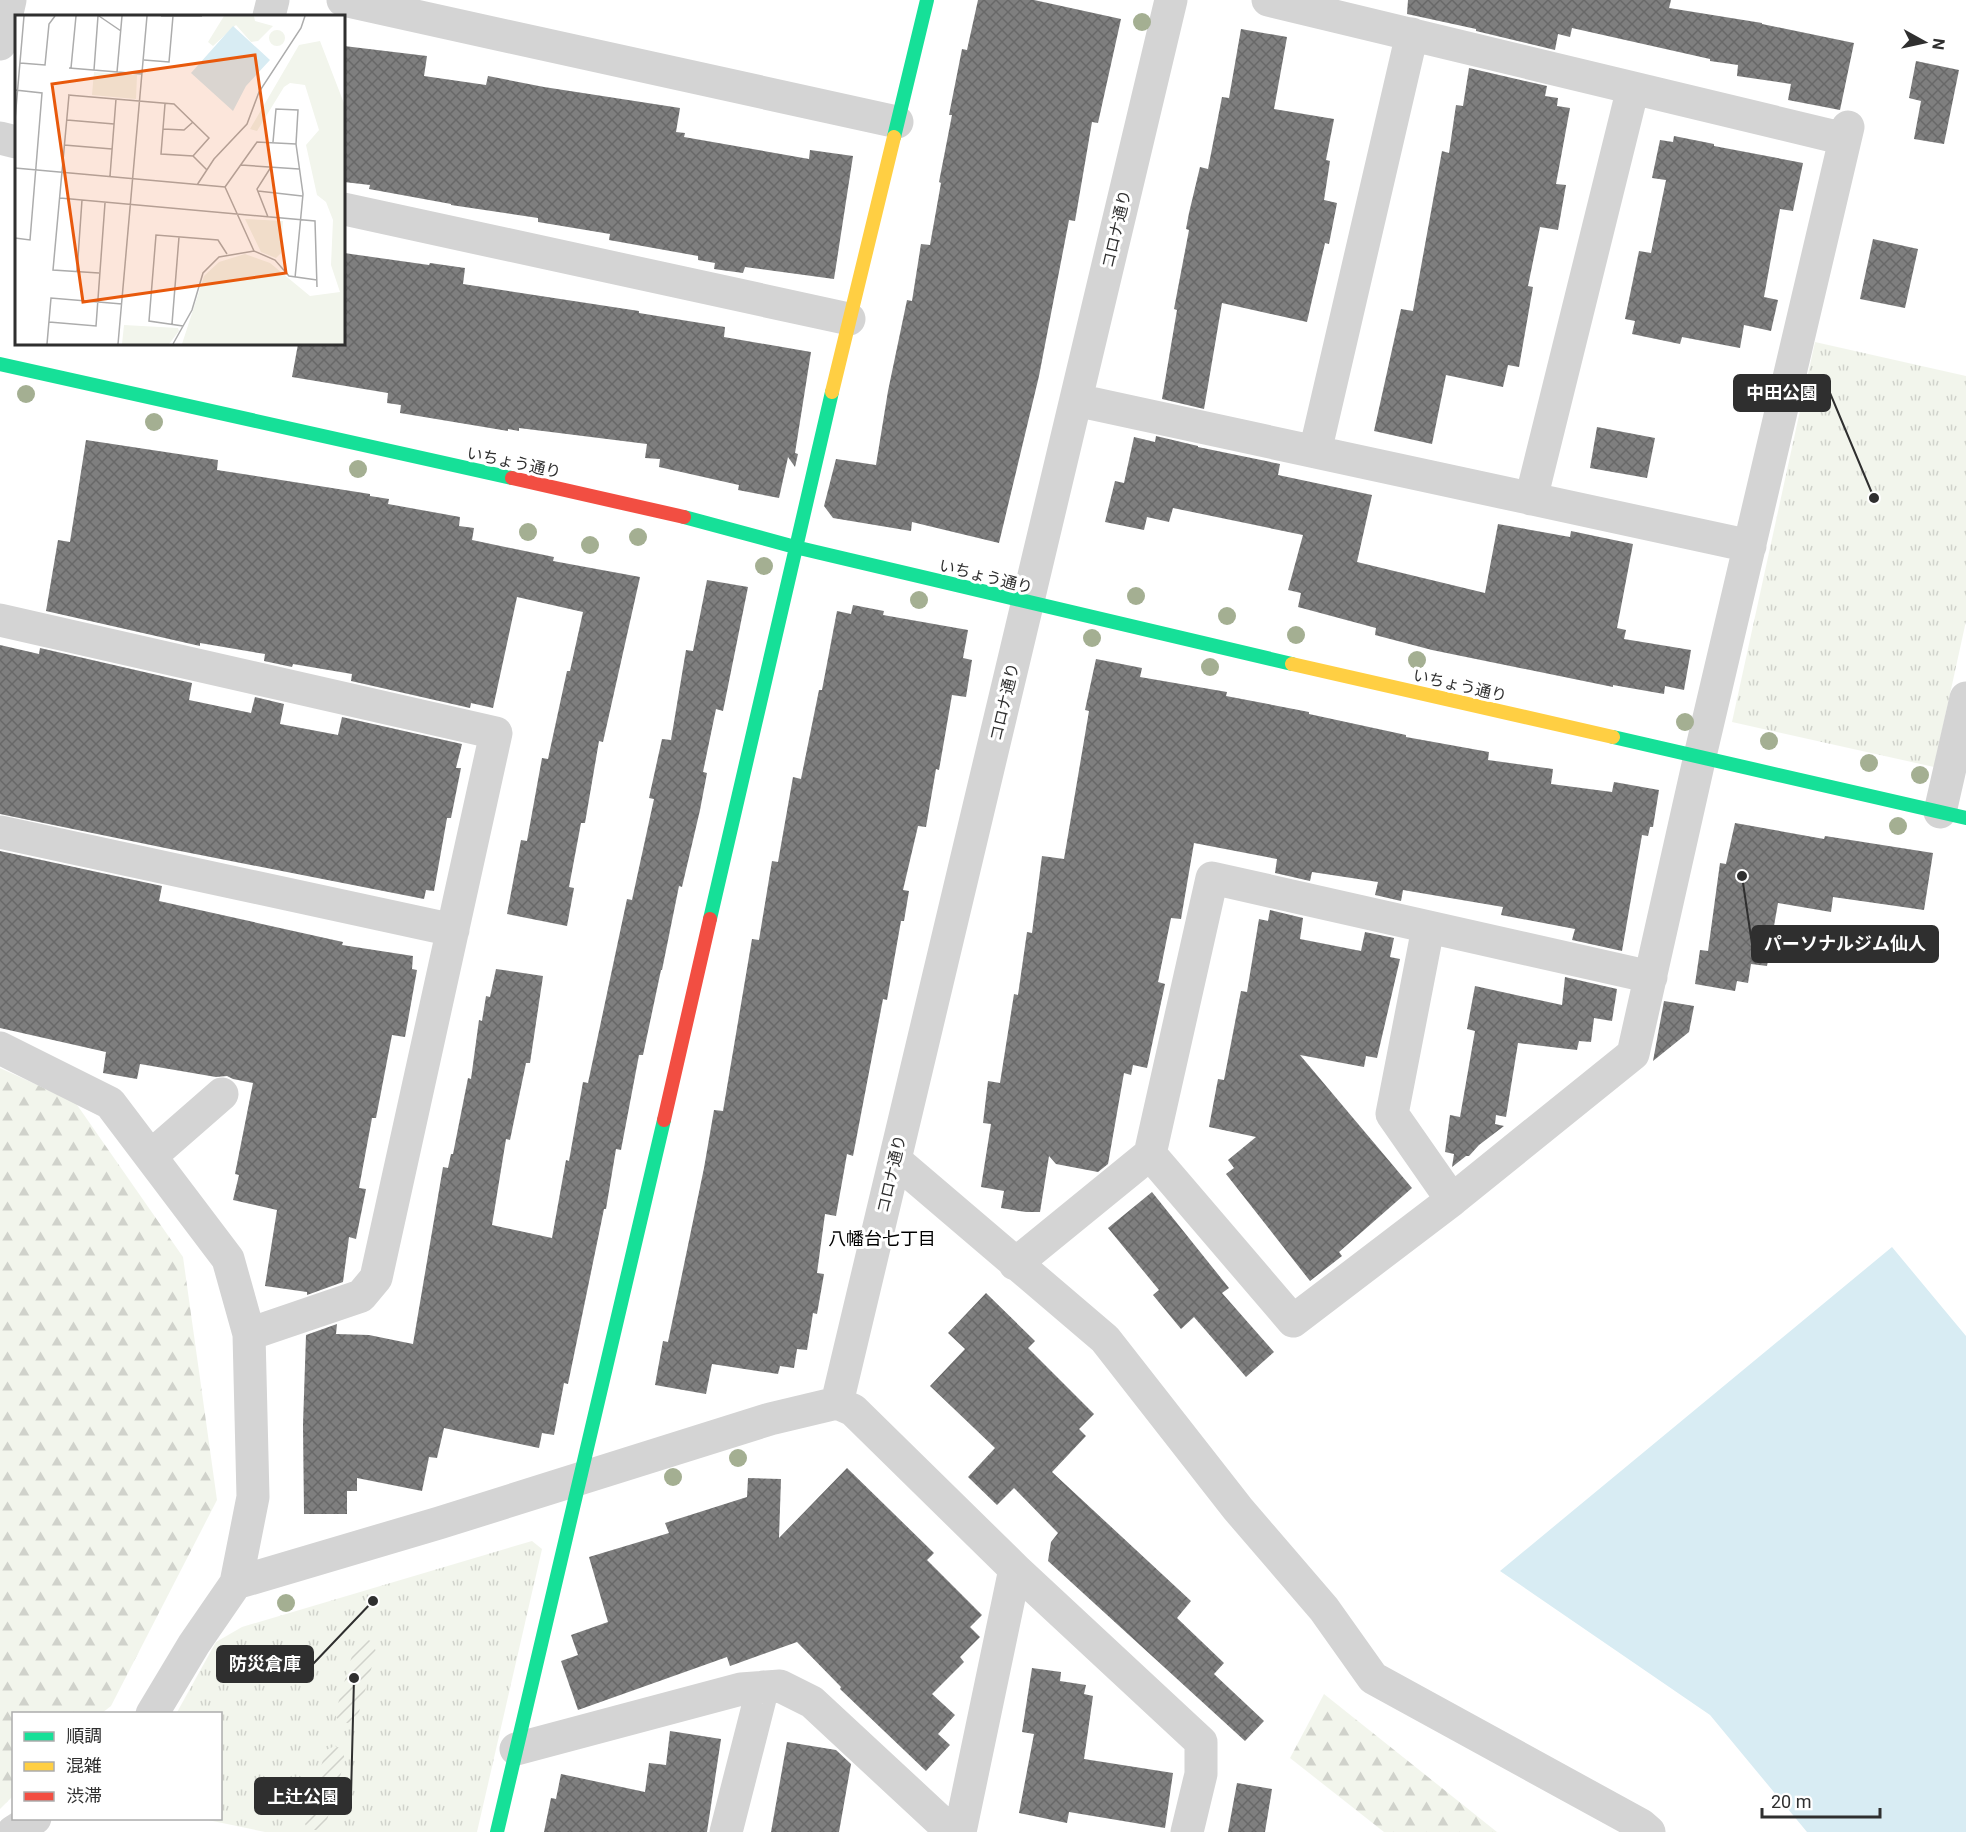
<svg xmlns="http://www.w3.org/2000/svg" width="1966" height="1832" viewBox="0 0 1966 1832" font-family="Roboto,'Noto Sans JP',sans-serif">
<defs>
<pattern id="forest-firs" width="22" height="20" patternUnits="userSpaceOnUse" patternTransform="scale(1.5)"><rect width="22" height="20" fill="#f2f5ec"/><path d="M5 1l3.5 6h-7zM16 11l3.5 6h-7z" fill="#d0d2cb"/></pattern>
<pattern id="park-tufts" width="24" height="20" patternUnits="userSpaceOnUse" patternTransform="scale(1.5)"><rect width="24" height="20" fill="#f2f5ec"/><path d="M3 7l-1-3M5 7V3M7 7l1-3M15 17l-1-3M17 17v-4M19 17l1-3" fill="none" stroke="#d0d2cb"/></pattern>
<pattern id="garden-furrows" width="10" height="10" patternUnits="userSpaceOnUse" patternTransform="scale(1.5)"><rect width="10" height="10" fill="#f2f5ec"/><path d="M-1 1l2-2M0 10L10 0M9 11l2-2" fill="none" stroke="#d0d2cb"/></pattern>
<pattern id="building-cross-hatch" width="8" height="8" patternUnits="userSpaceOnUse" patternTransform="scale(1.5)"><rect width="8" height="8" fill="#7f7f7f"/><path d="M0 0l8 8M0 8l8-8" fill="none" stroke="#686868"/></pattern>
</defs>
<rect width="100%" height="100%" fill="#fff"/>
<path fill="url(#forest-firs)" d="M 0,1068 L 75,1102 L 183,1257 L 217,1500 L 111,1706 L 102,1713 L 14,1714 L 13,1796 L 0,1809 Z
M 1324,1694 L 1497,1832 L 1384,1832 L 1290,1758 Z"/>
<path fill="url(#park-tufts)" d="M 1815,342 L 1966,376 L 1966,621 L 1934,767 L 1732,722 Z
M 532,1541 L 542,1549 L 477,1832 L 265,1832 L 203,1819 L 220,1818 L 220,1714 L 176,1714 L 216,1642 L 242,1627 Z"/>
<path fill="url(#garden-furrows)" d="M 366,1639 L 373,1642 L 376,1652 L 359,1712 L 353,1722 L 347,1723 L 338,1720 L 335,1714 L 353,1652 L 357,1642 Z
M 335,1746 L 342,1749 L 345,1760 L 327,1820 L 322,1830 L 315,1830 L 307,1828 L 304,1822 L 326,1750 Z"/>
<path fill="#d8ecf3" d="M 1892,1247 L 1966,1336 L 1966,1832 L 1807,1832 L 1710,1715 L 1500,1571 Z"/>
<path fill="url(#building-cross-hatch)" d="M 978,0 L 1034,0 L 1121,19 L 1098,123 L 1092,122 L 1075,221 L 1069,220 L 1039,376 L 999,543 L 912,522 L 911,531 L 833,518 L 824,506 L 836,459 L 876,465 L 888,391 L 907,300 L 912,301 L 921,244 L 930,245 L 941,183 L 939,182 L 952,115 L 949,115 L 962,49 L 967,50 Z
M 1408,0 L 1671,0 L 1669,8 L 1762,23 L 1762,24 L 1854,43 L 1840,110 L 1788,100 L 1791,84 L 1737,76 L 1738,65 L 1710,61 L 1710,59 L 1572,28 L 1570,37 L 1558,34 L 1555,50 L 1476,31 L 1476,29 L 1407,14 Z
M 1241,29 L 1287,37 L 1274,109 L 1334,119 L 1326,160 L 1330,161 L 1324,200 L 1337,203 L 1329,244 L 1325,243 L 1307,322 L 1222,303 L 1204,409 L 1162,399 L 1177,310 L 1174,309 L 1189,230 L 1186,229 L 1189,213 L 1200,167 L 1208,169 L 1222,97 L 1229,98 Z
M 344,46 L 427,56 L 424,76 L 486,85 L 488,76 L 544,87 L 680,108 L 676,132 L 685,133 L 684,137 L 809,159 L 810,150 L 853,156 L 834,279 L 745,267 L 743,273 L 714,269 L 715,263 L 698,260 L 698,256 L 609,240 L 610,234 L 538,222 L 538,218 L 451,205 L 451,204 L 369,189 L 370,185 L 344,182 Z
M 1916,61 L 1959,70 L 1944,144 L 1914,139 L 1921,101 L 1909,98 Z
M 1469,68 L 1547,86 L 1545,96 L 1558,98 L 1557,106 L 1570,108 L 1556,184 L 1566,185 L 1558,230 L 1540,227 L 1528,286 L 1533,287 L 1519,367 L 1508,365 L 1503,387 L 1446,375 L 1432,444 L 1374,431 L 1401,309 L 1413,311 L 1442,151 L 1449,153 L 1456,105 L 1463,106 Z
M 1674,136 L 1714,144 L 1714,146 L 1803,163 L 1793,211 L 1780,209 L 1764,297 L 1778,300 L 1771,331 L 1744,325 L 1740,348 L 1682,337 L 1680,344 L 1632,334 L 1635,321 L 1625,319 L 1639,251 L 1651,253 L 1666,180 L 1652,178 L 1660,140 L 1673,142 Z
M 1873,239 L 1918,249 L 1905,308 L 1860,299 Z
M 344,253 L 429,265 L 430,263 L 465,268 L 463,284 L 639,311 L 639,313 L 725,327 L 724,337 L 811,352 L 795,453 L 798,454 L 795,467 L 788,457 L 779,498 L 738,490 L 739,485 L 659,467 L 660,459 L 645,458 L 647,444 L 519,428 L 519,431 L 508,429 L 508,431 L 400,413 L 401,405 L 387,403 L 388,393 L 292,377 L 298,344 L 344,344 Z
M 1597,427 L 1655,438 L 1647,478 L 1590,468 Z
M 1156,436 L 1198,446 L 1198,447 L 1280,464 L 1278,475 L 1372,495 L 1357,562 L 1485,593 L 1498,524 L 1570,537 L 1571,531 L 1633,544 L 1617,628 L 1626,630 L 1624,639 L 1691,650 L 1684,690 L 1665,686 L 1664,694 L 1613,685 L 1613,687 L 1432,650 L 1375,635 L 1376,628 L 1298,607 L 1301,593 L 1288,590 L 1303,535 L 1173,508 L 1169,522 L 1147,517 L 1144,530 L 1105,522 L 1115,481 L 1124,483 L 1134,437 L 1155,442 Z
M 86,440 L 218,460 L 217,470 L 370,494 L 370,496 L 389,499 L 388,504 L 460,517 L 459,526 L 474,528 L 472,540 L 554,557 L 553,561 L 640,577 L 603,742 L 599,741 L 585,823 L 581,823 L 569,887 L 574,888 L 567,926 L 507,914 L 521,840 L 527,841 L 542,758 L 548,759 L 567,671 L 570,671 L 583,612 L 517,597 L 493,708 L 471,703 L 470,708 L 351,681 L 352,674 L 293,664 L 292,667 L 264,661 L 265,654 L 200,643 L 200,646 L 46,611 L 58,540 L 70,542 Z
M 707,580 L 748,587 L 723,711 L 716,709 L 703,772 L 707,773 L 700,810 L 682,887 L 679,886 L 662,970 L 661,970 L 643,1055 L 639,1055 L 621,1150 L 616,1149 L 606,1209 L 604,1209 L 568,1384 L 564,1383 L 554,1435 L 542,1433 L 539,1448 L 444,1428 L 437,1458 L 429,1457 L 422,1491 L 357,1478 L 357,1491 L 347,1491 L 347,1514 L 304,1514 L 303,1425 L 306,1335 L 337,1324 L 336,1334 L 369,1335 L 413,1344 L 443,1167 L 448,1168 L 451,1154 L 453,1154 L 468,1078 L 471,1079 L 479,1020 L 482,1021 L 486,996 L 490,997 L 496,969 L 543,976 L 530,1063 L 526,1063 L 510,1140 L 506,1139 L 492,1225 L 552,1238 L 566,1160 L 569,1161 L 583,1082 L 588,1083 L 627,899 L 632,900 L 654,799 L 649,798 L 662,739 L 671,740 L 686,650 L 693,651 Z
M 853,605 L 884,611 L 883,615 L 968,630 L 963,658 L 972,660 L 966,697 L 952,695 L 939,770 L 936,769 L 926,827 L 918,826 L 903,890 L 909,891 L 904,921 L 901,921 L 887,1000 L 883,999 L 853,1156 L 847,1154 L 836,1216 L 825,1214 L 817,1273 L 824,1274 L 817,1314 L 813,1313 L 807,1350 L 797,1349 L 794,1368 L 780,1366 L 778,1374 L 712,1364 L 706,1394 L 655,1385 L 663,1341 L 668,1342 L 704,1168 L 714,1110 L 723,1111 L 752,939 L 759,940 L 772,861 L 778,862 L 793,777 L 801,779 L 819,690 L 822,690 L 837,611 L 851,614 Z
M 0,645 L 39,654 L 40,648 L 192,683 L 189,700 L 251,713 L 255,697 L 284,704 L 280,724 L 338,735 L 342,717 L 462,744 L 456,768 L 461,768 L 451,818 L 447,818 L 434,891 L 426,890 L 424,899 L 170,849 L 0,814 Z
M 1096,659 L 1142,668 L 1140,677 L 1227,692 L 1226,696 L 1309,712 L 1309,714 L 1406,735 L 1406,737 L 1489,752 L 1488,760 L 1553,769 L 1551,784 L 1612,792 L 1614,782 L 1659,790 L 1653,827 L 1650,827 L 1648,836 L 1642,835 L 1622,951 L 1572,940 L 1575,929 L 1501,915 L 1503,907 L 1403,890 L 1401,901 L 1375,895 L 1378,882 L 1312,872 L 1310,881 L 1275,873 L 1277,859 L 1194,843 L 1181,919 L 1171,918 L 1158,982 L 1165,984 L 1147,1068 L 1133,1065 L 1131,1075 L 1124,1073 L 1108,1164 L 1098,1172 L 1056,1164 L 1049,1156 L 1040,1212 L 1026,1212 L 1001,1208 L 1004,1191 L 981,1187 L 991,1124 L 983,1123 L 988,1081 L 1000,1083 L 1014,994 L 1018,995 L 1027,932 L 1032,933 L 1042,856 L 1064,859 L 1089,711 L 1085,710 Z
M 1735,823 L 1824,839 L 1825,836 L 1933,853 L 1924,910 L 1833,897 L 1831,912 L 1778,903 L 1767,966 L 1751,964 L 1748,983 L 1737,981 L 1735,991 L 1695,984 L 1700,950 L 1708,951 L 1720,863 L 1726,864 Z
M 0,851 L 162,886 L 159,901 L 343,942 L 342,945 L 413,956 L 412,969 L 417,970 L 405,1037 L 392,1035 L 376,1118 L 372,1118 L 359,1188 L 366,1189 L 356,1239 L 349,1237 L 343,1282 L 307,1295 L 307,1292 L 265,1286 L 277,1210 L 233,1200 L 239,1175 L 235,1174 L 253,1083 L 233,1079 L 227,1076 L 216,1077 L 140,1064 L 137,1079 L 103,1073 L 106,1052 L 0,1028 Z
M 1270,910 L 1303,918 L 1300,939 L 1361,951 L 1365,932 L 1394,938 L 1390,957 L 1400,959 L 1377,1058 L 1366,1056 L 1364,1067 L 1300,1055 L 1412,1188 L 1339,1252 L 1342,1256 L 1310,1281 L 1226,1174 L 1234,1168 L 1228,1160 L 1256,1137 L 1209,1127 L 1218,1079 L 1224,1080 L 1241,991 L 1247,992 L 1259,919 L 1268,921 Z
M 1565,977 L 1617,989 L 1612,1021 L 1594,1018 L 1591,1042 L 1579,1041 L 1577,1050 L 1518,1043 L 1506,1117 L 1496,1115 L 1495,1124 L 1504,1126 L 1479,1145 L 1469,1156 L 1466,1156 L 1452,1167 L 1454,1154 L 1445,1152 L 1450,1115 L 1460,1117 L 1475,1031 L 1467,1029 L 1475,986 L 1562,1005 Z
M 1664,1001 L 1694,1006 L 1689,1032 L 1653,1061 Z
M 1152,1192 L 1229,1288 L 1222,1293 L 1274,1352 L 1246,1377 L 1194,1317 L 1181,1329 L 1153,1295 L 1159,1290 L 1108,1228 Z
M 986,1293 L 1035,1341 L 1028,1348 L 1094,1414 L 1079,1429 L 1086,1436 L 1052,1472 L 1191,1601 L 1177,1618 L 1224,1663 L 1214,1674 L 1264,1721 L 1245,1741 L 1048,1561 L 1051,1542 L 1058,1533 L 1014,1488 L 997,1505 L 968,1477 L 995,1448 L 930,1386 L 965,1349 L 948,1333 Z
M 847,1468 L 934,1553 L 927,1560 L 982,1615 L 970,1627 L 980,1637 L 960,1657 L 964,1662 L 932,1694 L 955,1715 L 938,1734 L 950,1745 L 926,1771 L 840,1689 L 841,1687 L 797,1642 L 730,1666 L 727,1657 L 578,1710 L 561,1661 L 578,1655 L 571,1635 L 608,1622 L 589,1557 L 669,1533 L 665,1523 L 747,1497 L 748,1478 L 781,1479 L 779,1538 Z
M 1032,1668 L 1061,1672 L 1060,1681 L 1086,1685 L 1084,1694 L 1093,1696 L 1084,1759 L 1173,1773 L 1165,1828 L 1069,1812 L 1067,1823 L 1019,1813 L 1034,1734 L 1022,1732 Z
M 670,1731 L 721,1739 L 707,1832 L 544,1832 L 551,1798 L 556,1799 L 561,1774 L 645,1792 L 649,1763 L 666,1765 Z
M 787,1742 L 836,1750 L 851,1764 L 839,1832 L 771,1832 Z
M 1237,1783 L 1272,1789 L 1265,1832 L 1228,1832 Z"/>
<g fill="none" stroke-linecap="round" stroke-linejoin="round">
<path stroke="#d4d4d4" stroke-width="33" d="M 343,0 L 897,122
M 1268,0 L 1845,139
M 269,16 L 273,0
M 0,44 L 10,0
M 0,138 L 16,142
M 344,209 L 849,319
M 1076,400 L 1750,546
M 1315,452 L 1412,34
M 1531,499 L 1633,88
M 0,620 L 496,733 L 376,1278 L 361,1296 L 249,1334
M 1940,812 L 1966,698
M 0,832 L 453,930
M 1428,928 L 1392,1114 L 1452,1200
M 0,1048 L 110,1103 L 228,1259 L 249,1334 L 253,1497 L 236,1583 L 194,1644 L 152,1714
M 1150,1154 L 1293,1321 L 1452,1200 L 1633,1054 L 1700,756 L 1848,127
M 151,1156 L 222,1094
M 895,1160 L 1105,1339 L 1238,1509 L 1324,1609 L 1373,1678 L 1641,1825 L 1649,1832
M 1015,1264 L 1150,1154 L 1212,878 L 1651,977
M 837,1403 L 1171,0
M 236,1583 L 439,1523 L 770,1419 L 837,1403 L 853,1410 L 1015,1569 L 1201,1742 L 1201,1774 L 1187,1832
M 516,1749 L 741,1689 L 780,1686 L 812,1702 L 952,1832
M 13,1832 L 35,1818
M 726,1832 L 763,1687
M 960,1832 L 1015,1569"/>
<path stroke="#16e098" stroke-width="14" d="M 894,137 L 927,0
M 0,364 L 512,478
M 684,517 L 795,547 L 1292,664
M 1613,737 L 1966,818
M 710,919 L 832,392
M 497,1832 L 664,1120"/>
<path stroke="#ffcf43" stroke-width="14" d="M 832,392 L 894,137
M 1292,664 L 1613,737"/>
<path stroke="#f24e42" stroke-width="14" d="M 512,478 L 684,517
M 664,1120 L 710,919"/>
</g>
<g fill="#a4af92">
<circle cx="1142" cy="22" r="9"/>
<circle cx="26" cy="394" r="9"/>
<circle cx="154" cy="422" r="9"/>
<circle cx="358" cy="469" r="9"/>
<circle cx="528" cy="532" r="9"/>
<circle cx="638" cy="537" r="9"/>
<circle cx="590" cy="545" r="9"/>
<circle cx="764" cy="566" r="9"/>
<circle cx="1136" cy="596" r="9"/>
<circle cx="919" cy="600" r="9"/>
<circle cx="1227" cy="616" r="9"/>
<circle cx="1296" cy="635" r="9"/>
<circle cx="1092" cy="638" r="9"/>
<circle cx="1417" cy="660" r="9"/>
<circle cx="1210" cy="667" r="9"/>
<circle cx="1685" cy="722" r="9"/>
<circle cx="1769" cy="741" r="9"/>
<circle cx="1869" cy="763" r="9"/>
<circle cx="1920" cy="775" r="9"/>
<circle cx="1898" cy="826" r="9"/>
<circle cx="738" cy="1458" r="9"/>
<circle cx="673" cy="1477" r="9"/>
<circle cx="286" cy="1603" r="9"/>
</g>
<g text-anchor="middle" stroke-width="6" stroke-linejoin="round" paint-order="stroke">
<g font-size="16" fill="#2f2f2f" stroke="#fff">
<text transform="translate(1116 229) rotate(-77)" y="6">コロナ通り</text>
<text transform="translate(514 462) rotate(12)" y="6">いちょう通り</text>
<text transform="translate(986 576) rotate(14)" y="6">いちょう通り</text>
<text transform="translate(1460 685) rotate(13)" y="6">いちょう通り</text>
<text transform="translate(1004 702) rotate(-77)" y="6">コロナ通り</text>
<text transform="translate(891 1174) rotate(-77)" y="6">コロナ通り</text>
</g>
<g font-size="18" fill="#000" stroke="#fff">
<text x="882" y="1245">八幡台七丁目</text>
</g>
</g>
<g transform="translate(15 15)">
<rect width="330" height="330" fill="#fff"/>
<path d="M 209,1 L 239,1 L 240,6 L 258,11 L 243,26 L 236,27 L 221,10 L 198,31 L 193,27 ZM 305,26 L 330,91 L 330,329 L 167,329 L 189,261 L 204,247 L 230,239 L 255,248 L 295,281 L 325,277 L 316,250 L 318,205 L 311,187 L 302,180 L 291,130 L 304,115 L 290,70 L 275,68 L 269,72 L 242,116 L 235,114 L 284,30 Z" fill="#f2f5ec"/>
<path d="M254 23a8 8 0 1 1 16 0a8 8 0 1 1-16 0ZM 79,57 L 122,60 L 121,84 L 77,80 ZM 230,204 L 268,206 L 266,238 L 261,243 L 246,237 ZM 109,310 L 163,313 L 164,316 L 154,329 L 107,329 Z" fill="#f2f5ec"/>
<path d="M 218,11 L 255,45 L 231,71 L 218,96 L 176,58 Z" fill="#d8ecf3"/>
<path fill="none" stroke="#acacac" stroke-width="1.5" d="M 84,1 L 106,16M 146,1 L 187,1M 129,45 L 154,47 L 158,1M 5,48 L 30,50 L 34,9 L 40,1M 54,53 L 127,59M 56,53 L 61,1M 79,55 L 83,1M 102,57 L 107,1M 0,75 L 27,78 L 15,225 L 0,223M 53,80 L 159,89 L 194,123 L 178,141M 54,80 L 38,255 L 84,258M 150,89 L 146,139 L 178,141 L 192,155M 0,105 L 9,1M 52,105 L 99,109M 148,114 L 169,115 L 178,107M 258,127 L 261,94 L 283,95 L 281,129 L 288,179 L 280,263M 49,130 L 97,134M 226,150 L 284,154M 0,153 L 210,172M 95,161 L 101,84M 182,170 L 199,144 L 232,109 L 244,77 L 286,13 L 290,1M 210,172 L 242,127 L 281,129M 210,172 L 239,236M 243,176 L 287,181M 45,183 L 300,206 L 302,272M 253,202 L 242,174 L 256,152M 62,257 L 67,185M 34,307 L 81,311 L 90,188M 157,309 L 164,222M 168,311 L 134,306 L 141,220 L 203,225 L 212,239M 32,329 L 36,283 L 107,289M 103,329 L 132,1M 158,329 L 177,295 L 188,258 L 204,242 L 239,236 L 260,245 L 274,261 L 302,265"/>
<path fill="#e8590c" fill-opacity="0.15" stroke="#e8590c" stroke-width="3" d="M 240,40 L 271,258 L 68,287 L 37,69 Z"/>
<rect width="330" height="330" fill="none" stroke="#2f2f2f" stroke-width="3"/>
</g>
<path fill="none" stroke="#2f2f2f" stroke-width="2" d="M1874 498L1830 393M1742 876L1752 944M373 1601L313 1664M354 1678L351 1796"/>
<g fill="#2f2f2f" stroke="#fff" stroke-width="2">
<circle cx="1874" cy="498" r="6"/>
<circle cx="1742" cy="876" r="6"/>
<circle cx="373" cy="1601" r="6"/>
<circle cx="354" cy="1678" r="6"/>
</g>
<g fill="#2f2f2f" stroke="#2f2f2f" stroke-width="2">
<rect x="1734" y="375" width="96" height="36" rx="6"/>
<rect x="1752" y="926" width="186" height="36" rx="6"/>
<rect x="217" y="1646" width="96" height="36" rx="6"/>
<rect x="255" y="1778" width="96" height="36" rx="6"/>
</g>
<g font-size="18" text-anchor="middle" font-weight="bold" fill="#fff">
<text x="1782" y="399">中田公園</text>
<text x="1845" y="950">パーソナルジム仙人</text>
<text x="265" y="1670">防災倉庫</text>
<text x="303" y="1803">上辻公園</text>
</g>
<rect x="12" y="1712" width="210" height="108" fill="#ffffff" stroke="#acacac" stroke-width="1.5"/>
<rect x="24" y="1732" width="30" height="9" fill="#16e098" stroke="#acacac" stroke-width="1.5"/>
<text x="66" y="1742" font-size="18" fill="#2f2f2f">順調</text>
<rect x="24" y="1762" width="30" height="9" fill="#ffcf43" stroke="#acacac" stroke-width="1.5"/>
<text x="66" y="1772" font-size="18" fill="#2f2f2f">混雑</text>
<rect x="24" y="1792" width="30" height="9" fill="#f24e42" stroke="#acacac" stroke-width="1.5"/>
<text x="66" y="1802" font-size="18" fill="#2f2f2f">渋滞</text>
<g transform="translate(1924 42) rotate(98)" stroke="#ffffff" stroke-width="4.5" paint-order="stroke">
<path d="M0-4.5L10 22L0 15L-10 22Z" fill="#2f2f2f"/>
<text y="-9" font-size="16" font-weight="bold" text-anchor="middle" fill="#2f2f2f">N</text>
</g>
<path d="M1762 1808v9h118v-9" fill="none" stroke="#2f2f2f" stroke-width="3"/>
<text x="1771" y="1808" font-size="18" fill="#2f2f2f" stroke="#ffffff" stroke-width="4.5" paint-order="stroke">20 m</text>
</svg>
